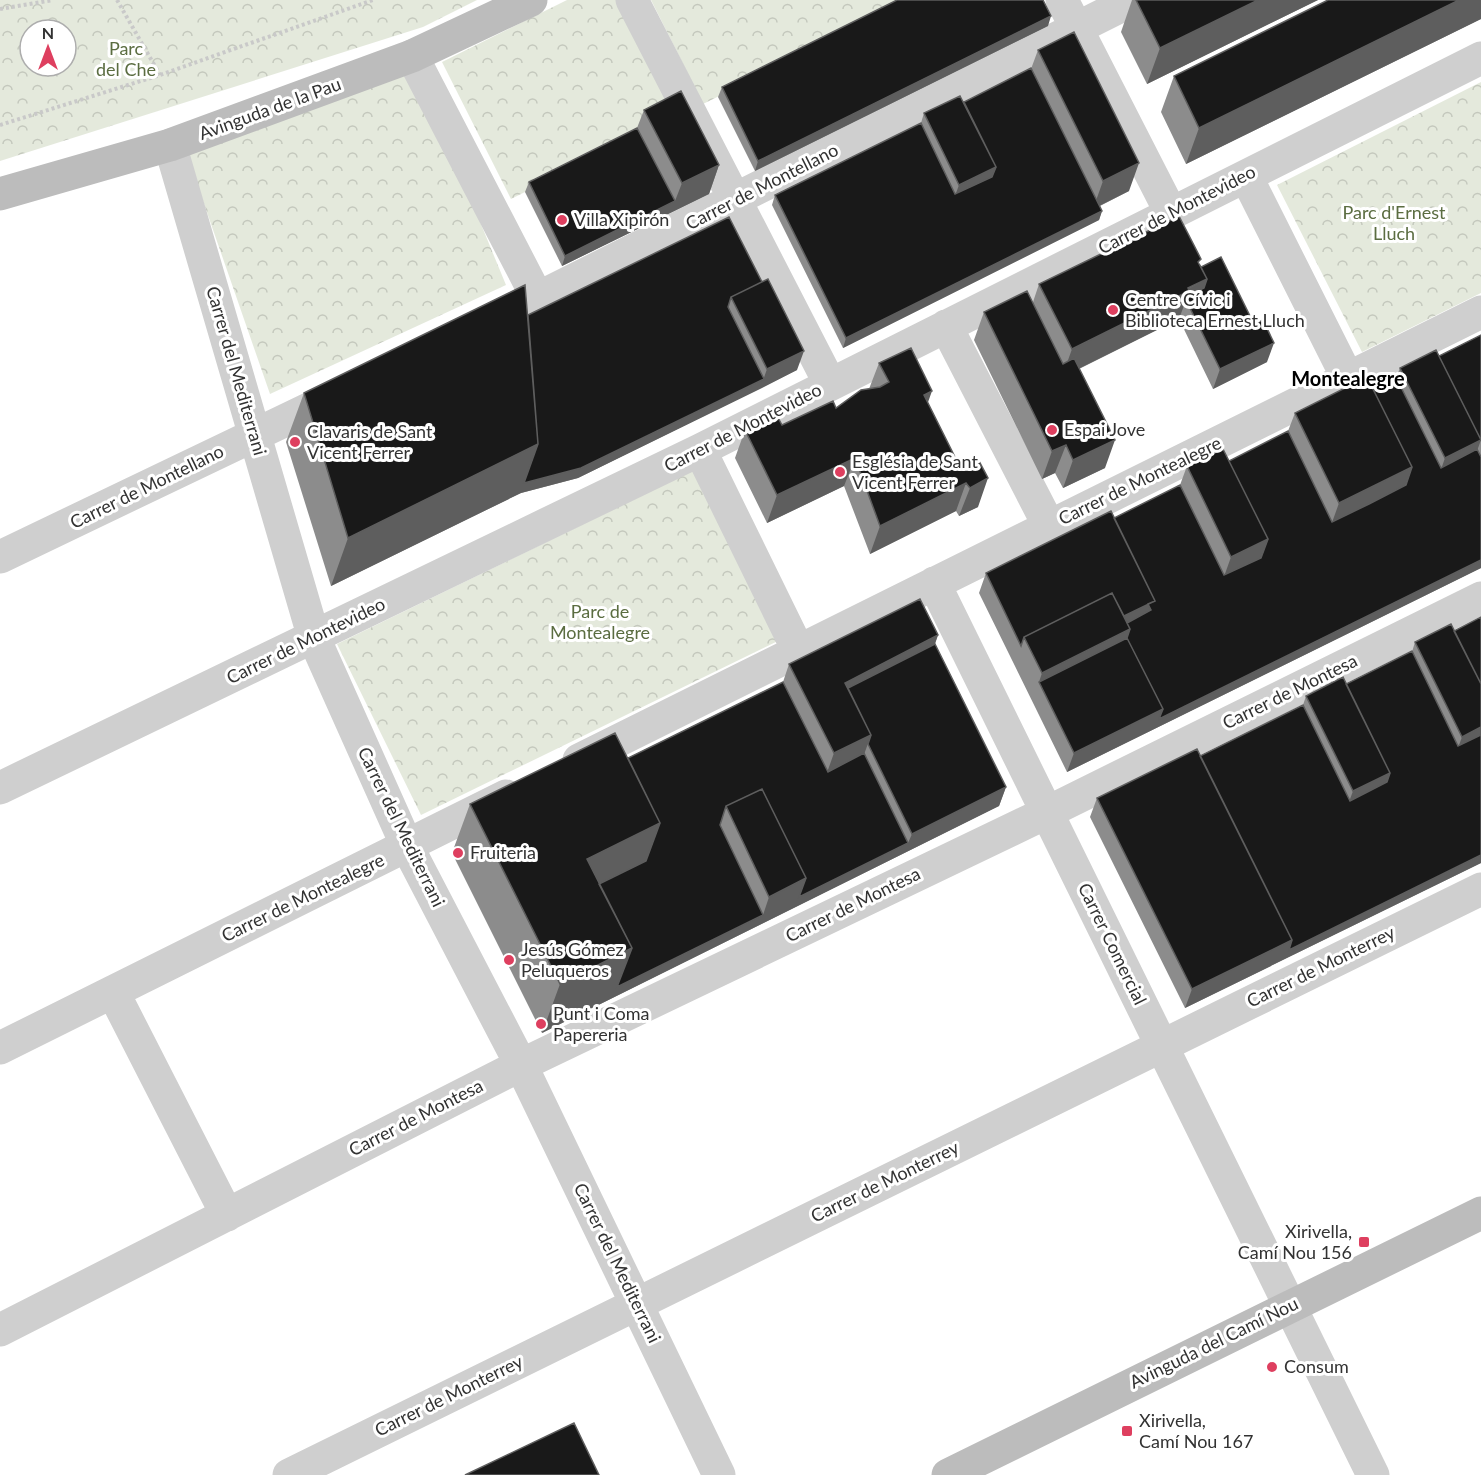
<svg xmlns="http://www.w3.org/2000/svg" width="1481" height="1475" viewBox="0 0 1481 1475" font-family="Lato,sans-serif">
<defs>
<pattern id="forest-crowns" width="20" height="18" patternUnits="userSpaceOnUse" patternTransform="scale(1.5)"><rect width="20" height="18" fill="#e4e9dc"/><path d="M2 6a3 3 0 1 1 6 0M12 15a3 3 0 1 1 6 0" fill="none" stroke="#c4c8bd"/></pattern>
</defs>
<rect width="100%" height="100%" fill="#fff"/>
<path fill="url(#forest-crowns)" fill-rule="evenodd" d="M 0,0 L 477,0 L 423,27 L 0,161 ZM 30,30 L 66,30 L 66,66 L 30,66 Z
M 567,0 L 623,0 L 681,114 L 511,199 L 442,62 Z
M 651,0 L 914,0 L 703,104 Z
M 413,59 L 506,285 L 270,394 L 186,152 Z
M 1481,82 L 1481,293 L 1362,352 L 1277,185 Z
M 698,468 L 782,639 L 421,815 L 337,644 Z"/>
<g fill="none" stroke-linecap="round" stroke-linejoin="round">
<path stroke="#c9c9c9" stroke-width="4" stroke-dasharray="3 3" stroke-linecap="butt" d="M 117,0 L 160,75
M 0,9 L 53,0
M 0,125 L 160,75 L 373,0"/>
<path stroke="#cfcfcf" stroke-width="33" d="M 632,0 L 830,384
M 1062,0 L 1171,213
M 412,56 L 538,299
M 170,145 L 314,638 L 407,846 L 521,1065 L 719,1475
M 1246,176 L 1348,379
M 486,324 L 1133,0
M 946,326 L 1049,526
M 700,450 L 798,650
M 0,557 L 336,396
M 934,583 L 1373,1475
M 579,760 L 1481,312
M 0,788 L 700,450 L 1481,58
M 113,992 L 227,1215
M 0,1048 L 506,796
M 0,1330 L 521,1065 L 1048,812 L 1481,598
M 289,1475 L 1481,889"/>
<path stroke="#bcbcbc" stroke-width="33" d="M 0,194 L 170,145 L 412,56 L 531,0
M 948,1475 L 1481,1213"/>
</g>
<path fill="#8c8c8c" d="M 1132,0 L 1318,0 L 1147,84 L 1121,32 Z
M 1481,0 L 1481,19 L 1186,164 L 1161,112 L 1174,76 Z
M 1048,26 L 755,171 L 718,97 L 722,87 Z
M 1038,50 L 1129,191 L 1100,206 L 1102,211 L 1099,220 L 843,348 L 772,205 L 775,195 L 921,123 L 924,113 L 964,102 L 1031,69 Z
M 644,110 L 719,165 L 709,194 L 562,266 L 525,192 L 529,182 L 637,128 Z
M 1200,264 L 1267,362 L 1213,389 L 1179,319 L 1079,369 L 1105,468 L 1063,488 L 1055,473 L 1042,479 L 974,340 L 984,312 L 1033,302 L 1039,284 Z
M 762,282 L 797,370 L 578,478 L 521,493 L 331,586 L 286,442 L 304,393 L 528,315 Z
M 1481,335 L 1481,568 L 1067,772 L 979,593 L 986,573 L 1114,518 L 1180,485 L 1187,466 L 1229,461 L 1288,431 L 1295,413 L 1373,389 L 1396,377 L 1400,368 L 1439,356 Z
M 879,363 L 928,403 L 961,469 L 978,507 L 959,516 L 956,511 L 870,554 L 844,486 L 767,523 L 735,458 L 745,430 L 782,425 L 836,408 L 869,389 Z
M 1454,631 L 1481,863 L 1185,1008 L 1090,817 L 1097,798 L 1200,756 L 1303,705 L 1306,696 L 1346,684 L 1412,652 L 1415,642 Z
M 938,635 L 935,644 L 1006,787 L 999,806 L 542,1033 L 452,853 L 470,804 L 628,758 L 783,682 L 789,664 Z"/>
<path fill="#5e5e5e" d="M 1258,0 L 1318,0 L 1147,84 L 1160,48 Z
M 1459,0 L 1481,0 L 1481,19 L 1186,164 L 1199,128 Z
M 1051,16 L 1048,26 L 755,171 L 758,161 Z
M 1139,163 L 1129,191 L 1093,209 L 1103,181 Z
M 719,165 L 709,194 L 562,266 L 565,256 L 675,201 L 682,183 Z
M 996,167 L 988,186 L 952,204 L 959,185 Z
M 1102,211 L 1099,220 L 843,348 L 846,338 Z
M 1207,279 L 1197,307 L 1186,300 L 1179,319 L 1062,377 L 1072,349 Z
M 1274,343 L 1267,362 L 1213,389 L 1220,369 Z
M 804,351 L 797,370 L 760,389 L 767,369 Z
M 764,379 L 760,389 L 578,478 L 521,493 L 331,586 L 348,538 L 538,444 Z
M 932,391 L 922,419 L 924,395 Z
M 1115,440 L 1105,468 L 1063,488 L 1073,460 Z
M 1481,440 L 1474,459 L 1438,478 L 1445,458 Z
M 1066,445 L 1055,473 L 1042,479 L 1052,451 Z
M 855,458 L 844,486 L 767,523 L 777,495 Z
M 1412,467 L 1402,495 L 1329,531 L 1339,503 Z
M 988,478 L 978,507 L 959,516 L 970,488 Z
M 966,483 L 956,511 L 870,554 L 880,526 Z
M 1268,539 L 1257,567 L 1221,585 L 1231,557 Z
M 1481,560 L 1481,568 L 1067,772 L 1074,753 L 1163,709 Z
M 1155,601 L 1148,620 L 1120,657 L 1039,682 L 1042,673 L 1118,619 Z
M 938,635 L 928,663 L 848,704 L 845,683 Z
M 1481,727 L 1481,743 L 1455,756 L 1462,737 Z
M 871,735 L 861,763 L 824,781 L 834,753 Z
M 1390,773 L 1383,792 L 1346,810 L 1353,791 Z
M 1006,787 L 999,806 L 542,1033 L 560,984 L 632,948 L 763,915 L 769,897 L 806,878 L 908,843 L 912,834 Z
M 660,823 L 642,871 L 576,904 L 587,859 Z
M 1481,855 L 1481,863 L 1185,1008 L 1192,989 L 1292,940 Z"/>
<path fill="#191919" stroke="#5e5e5e" stroke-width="1.5" d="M 897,0 L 1043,0 L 1051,16 L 758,161 L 722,87 Z
M 1136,0 L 1258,0 L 1160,48 Z
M 1328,0 L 1459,0 L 1199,128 L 1174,76 Z
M 1074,32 L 1139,163 L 1103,181 L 1038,50 Z
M 1031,68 L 1102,211 L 846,338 L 775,195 L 921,123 L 955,194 L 992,177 L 996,167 L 964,102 Z
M 681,91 L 719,165 L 682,183 L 644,110 Z
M 960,96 L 996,167 L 959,185 L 924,113 Z
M 637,128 L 675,201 L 565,256 L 529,182 Z
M 1179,216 L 1201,259 L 1198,262 L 1207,279 L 1188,288 L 1189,291 L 1072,349 L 1039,284 Z
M 729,217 L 762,282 L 731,297 L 728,307 L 764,379 L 581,468 L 524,483 L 538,444 L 528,315 Z
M 1221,257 L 1254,324 L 1263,320 L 1274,343 L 1220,369 L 1186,300 L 1188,296 L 1204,288 L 1207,279 L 1201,267 Z
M 768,279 L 804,351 L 767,369 L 731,297 Z
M 525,285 L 538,444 L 348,538 L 304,393 Z
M 1027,291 L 1063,364 L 1074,358 L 1115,440 L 1073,460 L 1066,445 L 1052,451 L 984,312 Z
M 1481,335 L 1481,440 L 1439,356 Z
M 911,348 L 932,391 L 924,395 L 961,469 L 979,461 L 988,478 L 970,488 L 966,483 L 880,526 L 855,458 L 777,495 L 745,430 L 776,414 L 782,425 L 833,401 L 836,408 L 861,390 L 880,387 L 889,382 L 879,363 Z
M 1436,350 L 1481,440 L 1445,458 L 1400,368 Z
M 1367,377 L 1412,467 L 1339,503 L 1295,413 Z
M 1396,377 L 1441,468 L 1477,449 L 1481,457 L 1481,560 L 1159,719 L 1163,709 L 1127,638 L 1130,629 L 1127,623 L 1151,610 L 1148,604 L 1155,601 L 1114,518 L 1180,485 L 1224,575 L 1261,558 L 1268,539 L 1229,461 L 1288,431 L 1332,522 L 1369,504 L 1406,485 L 1412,467 L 1373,389 Z
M 1223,449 L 1268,539 L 1231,557 L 1187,466 Z
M 1111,511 L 1155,601 L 1124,616 L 1112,593 L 1024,637 L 1021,646 L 986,573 Z
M 1112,593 L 1130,629 L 1042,673 L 1024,637 Z
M 920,599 L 938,635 L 845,683 L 871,735 L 834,753 L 789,664 Z
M 1481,617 L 1481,684 L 1454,631 Z
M 1451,624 L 1481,684 L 1481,727 L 1462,737 L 1415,642 Z
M 1127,638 L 1163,709 L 1074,753 L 1039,682 Z
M 935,644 L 1006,787 L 912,834 L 868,744 L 871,735 L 848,688 Z
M 1412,651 L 1458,746 L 1481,735 L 1481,855 L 1289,950 L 1292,940 L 1200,756 L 1303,705 L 1350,801 L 1387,782 L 1390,773 L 1346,684 Z
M 1343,677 L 1390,773 L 1353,791 L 1306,696 Z
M 783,682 L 828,772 L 864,753 L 908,843 L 799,897 L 806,878 L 762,789 L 726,806 L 720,825 L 763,915 L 617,987 L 632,948 L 599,884 L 646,861 L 660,823 L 628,758 Z
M 615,733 L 660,823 L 587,859 L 632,948 L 560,984 L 470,804 Z
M 1197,749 L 1292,940 L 1192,989 L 1097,798 Z
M 762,789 L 806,878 L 769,897 L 726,806 Z
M 574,1423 L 599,1475 L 465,1475 Z"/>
<g fill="#de3f5f" stroke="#fff" stroke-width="2">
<circle cx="562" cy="220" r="6"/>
<circle cx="1113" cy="310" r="6"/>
<circle cx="1052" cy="430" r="6"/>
<circle cx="295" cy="442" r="6"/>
<circle cx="840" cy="472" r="6"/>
<circle cx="458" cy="853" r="6"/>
<circle cx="509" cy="960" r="6"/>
<circle cx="541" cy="1024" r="6"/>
<rect x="1358" y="1236" width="12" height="12" rx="3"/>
<circle cx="1272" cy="1367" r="6"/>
<rect x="1121" y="1425" width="12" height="12" rx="3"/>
</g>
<g text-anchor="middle" stroke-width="6" stroke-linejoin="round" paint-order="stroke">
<g font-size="18" fill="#5b6d41" stroke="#fff">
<text x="126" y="55">Parc<tspan x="126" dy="21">del Che</tspan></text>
<text x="1394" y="219">Parc d'Ernest<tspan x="1394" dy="21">Lluch</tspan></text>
<text x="600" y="618">Parc de<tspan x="600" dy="21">Montealegre</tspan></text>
</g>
<g font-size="18" fill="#323232" stroke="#fff">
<text transform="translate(270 109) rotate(-20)" y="6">Avinguda de la Pau</text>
<text transform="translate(762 187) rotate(-27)" y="6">Carrer de Montellano</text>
<text transform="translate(1177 210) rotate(-27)" y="6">Carrer de Montevideo</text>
<text transform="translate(236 371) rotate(74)" y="6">Carrer del Mediterrani</text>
<text transform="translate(743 428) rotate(-27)" y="6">Carrer de Montevideo</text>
<text transform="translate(1140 481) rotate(-26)" y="6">Carrer de Montealegre</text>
<text transform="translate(147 487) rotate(-26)" y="6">Carrer de Montellano</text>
<text transform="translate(306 641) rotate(-26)" y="6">Carrer de Montevideo</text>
<text transform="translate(1290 692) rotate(-26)" y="6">Carrer de Montesa</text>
<text transform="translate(401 827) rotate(64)" y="6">Carrer del Mediterrani</text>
<text transform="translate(303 898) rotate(-26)" y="6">Carrer de Montealegre</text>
<text transform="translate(853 905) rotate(-26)" y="6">Carrer de Montesa</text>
<text transform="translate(1112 944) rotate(64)" y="6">Carrer Comercial</text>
<text transform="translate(1321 967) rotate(-26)" y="6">Carrer de Monterrey</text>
<text transform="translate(416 1118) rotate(-27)" y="6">Carrer de Montesa</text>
<text transform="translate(885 1182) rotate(-26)" y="6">Carrer de Monterrey</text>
<text transform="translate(617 1263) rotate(64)" y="6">Carrer del Mediterrani</text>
<text transform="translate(1214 1343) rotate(-26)" y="6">Avinguda del Camí Nou</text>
<text transform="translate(449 1396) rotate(-26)" y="6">Carrer de Monterrey</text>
</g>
<g font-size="18" fill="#323232" stroke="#fff" text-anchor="start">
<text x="574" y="226">Villa Xipirón</text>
<text x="1125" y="306">Centre Cívic i<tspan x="1125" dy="21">Biblioteca Ernest Lluch</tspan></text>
<text x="1064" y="436">Espai Jove</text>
<text x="307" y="438">Clavaris de Sant<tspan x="307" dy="21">Vicent Ferrer</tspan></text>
<text x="852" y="468">Església de Sant<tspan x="852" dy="21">Vicent Ferrer</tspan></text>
<text x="470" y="859">Fruiteria</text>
<text x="521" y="956">Jesús Gómez<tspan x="521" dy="21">Peluqueros</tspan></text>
<text x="553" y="1020">Punt i Coma<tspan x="553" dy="21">Papereria</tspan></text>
<text x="1352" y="1238" text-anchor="end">Xirivella,<tspan x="1352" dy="21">Camí Nou 156</tspan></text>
<text x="1284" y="1373">Consum</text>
<text x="1139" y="1427">Xirivella,<tspan x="1139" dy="21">Camí Nou 167</tspan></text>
</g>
<g font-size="20" font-weight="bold" fill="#000" stroke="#fff">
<text x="1348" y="386">Montealegre</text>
</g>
</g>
<g transform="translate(48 48)"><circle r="28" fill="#ffffff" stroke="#adadad" stroke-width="1.5"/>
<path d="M0-4.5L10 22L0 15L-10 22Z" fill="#de3f5f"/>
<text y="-9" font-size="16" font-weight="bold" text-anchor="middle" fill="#323232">N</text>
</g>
</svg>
